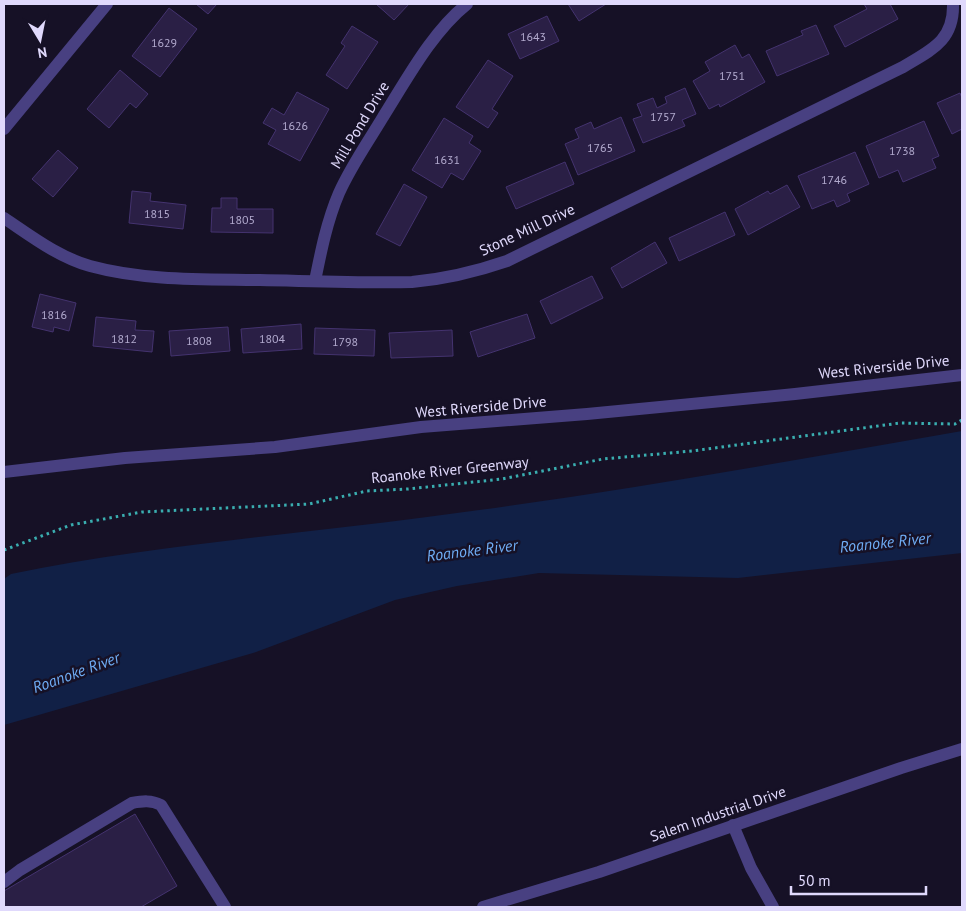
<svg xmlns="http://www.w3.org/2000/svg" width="966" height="911" viewBox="0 0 966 911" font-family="'PT Sans',sans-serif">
<rect width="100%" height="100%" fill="#161126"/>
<path fill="#112046" d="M 962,431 L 962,553 L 738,578 L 539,573 L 457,586 L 395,600 L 253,653 L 4,725 L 4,579 L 11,574 C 148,546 289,535 427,517 C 607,494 784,462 962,431 Z"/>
<path fill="#2a1f45" stroke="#44336f" d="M 196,4 L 217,4 L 208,14 Z
M 376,4 L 409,4 L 394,20 Z
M 568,4 L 606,4 L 579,21 Z
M 864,4 L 890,4 L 898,19 L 845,47 L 834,26 L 867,9 Z
M 169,8 L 197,29 L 160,77 L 132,56 Z
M 547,16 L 559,41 L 520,59 L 508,34 Z
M 816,25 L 829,54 L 777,76 L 766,51 L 803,35 L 801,31 Z
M 352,26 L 378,42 L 347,89 L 326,75 L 345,46 L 341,43 Z
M 735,45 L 742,58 L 749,54 L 765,82 L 720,107 L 719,104 L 709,109 L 693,81 L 710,71 L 705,62 Z
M 488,60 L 513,76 L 492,109 L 498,113 L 488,128 L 456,107 Z
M 120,70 L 148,94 L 136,108 L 130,103 L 109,128 L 87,109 Z
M 685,88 L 696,114 L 682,120 L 685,126 L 643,143 L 633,119 L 642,116 L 637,104 L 653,98 L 657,108 L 667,103 L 665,97 Z
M 297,92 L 329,109 L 300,161 L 268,144 L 276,130 L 263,123 L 272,108 L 284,115 Z
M 960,93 L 962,98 L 962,129 L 952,134 L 937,103 Z
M 621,117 L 635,151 L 578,175 L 565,144 L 579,138 L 575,129 L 591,122 L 594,129 Z
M 444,118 L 473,136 L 469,143 L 481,151 L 463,180 L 451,173 L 442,188 L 412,170 Z
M 924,121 L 939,156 L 932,159 L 936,168 L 903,182 L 898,170 L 879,178 L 866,146 Z
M 58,150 L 78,168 L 53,197 L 32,179 Z
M 855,152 L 869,184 L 847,194 L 850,201 L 837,207 L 834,200 L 812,209 L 798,176 Z
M 565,162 L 574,184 L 516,209 L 506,187 Z
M 404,184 L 427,197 L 400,246 L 376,234 Z
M 787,185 L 800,207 L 748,235 L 735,209 L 768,191 L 770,194 Z
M 132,191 L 151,193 L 150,201 L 186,205 L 183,229 L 129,223 Z
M 221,198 L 237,198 L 237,209 L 273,209 L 273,233 L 211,232 L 212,208 L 221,208 Z
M 725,212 L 735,235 L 679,261 L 669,238 Z
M 655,242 L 667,263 L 622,288 L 611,268 Z
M 592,276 L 603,298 L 551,324 L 540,301 Z
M 40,294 L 76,303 L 69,331 L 54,327 L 53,332 L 32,327 Z
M 527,314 L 535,338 L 478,357 L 470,332 Z
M 96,317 L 136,321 L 135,330 L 154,331 L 152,352 L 93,346 Z
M 301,324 L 302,349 L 243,353 L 241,329 Z
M 228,327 L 230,351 L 171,356 L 169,331 Z
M 315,328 L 375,330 L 374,356 L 314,354 Z
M 452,330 L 453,356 L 391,358 L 389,333 Z
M 135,814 L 177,886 L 141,907 L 4,907 L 4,891 Z"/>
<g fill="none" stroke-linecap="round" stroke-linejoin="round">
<path stroke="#3aaeb0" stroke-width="3" stroke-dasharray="2.5 4" stroke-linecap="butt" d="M 4,550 L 71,525 L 142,512 L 309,504 L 367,491 L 408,489 L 502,479 L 603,459 L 692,451 L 900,423 L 955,424 L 962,420"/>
<path stroke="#484081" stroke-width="12" d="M 4,129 L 107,4
M 4,218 C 31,236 58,257 90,266 C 145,281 204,279 260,280 C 311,281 361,283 412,282 C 445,279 475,272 507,261 L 903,67 C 931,50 954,41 953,4
M 315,281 C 321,251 327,221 339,193 C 351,166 368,142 383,117 C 407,79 432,32 467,4
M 4,472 L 125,458 L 275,447 L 421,427 L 587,414 L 795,394 L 962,375
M 733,825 L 751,868 L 773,907
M 4,882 L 20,870 L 132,803 C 143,801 151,800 161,805 L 225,907
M 483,907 L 599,872 L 901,768 L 962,749"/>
</g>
<g text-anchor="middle" stroke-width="5" stroke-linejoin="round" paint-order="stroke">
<g font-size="12" fill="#b2aace">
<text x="533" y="41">1643</text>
<text x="164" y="47">1629</text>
<text x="732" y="80">1751</text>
<text x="663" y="121">1757</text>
<text x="295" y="130">1626</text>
<text x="600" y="152">1765</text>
<text x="902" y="155">1738</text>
<text x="447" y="164">1631</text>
<text x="834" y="184">1746</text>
<text x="157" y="218">1815</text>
<text x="242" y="224">1805</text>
<text x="54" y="319">1816</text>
<text x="124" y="343">1812</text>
<text x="272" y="343">1804</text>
<text x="199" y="345">1808</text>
<text x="345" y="346">1798</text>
</g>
<g font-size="15" fill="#e0d9fc" stroke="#161126">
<text transform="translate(360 125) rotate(-59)" y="5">Mill Pond Drive</text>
<text transform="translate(527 230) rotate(-25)" y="5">Stone Mill Drive</text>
<text transform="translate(884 367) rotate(-6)" y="5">West Riverside Drive</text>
<text transform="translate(481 407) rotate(-5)" y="5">West Riverside Drive</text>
<text transform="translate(450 470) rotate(-6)" y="5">Roanoke River Greenway</text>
<text transform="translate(718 814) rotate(-19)" y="5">Salem Industrial Drive</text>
</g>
<g font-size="16" font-style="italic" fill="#6facf4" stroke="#161126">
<text transform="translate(885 542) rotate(-6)" y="6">Roanoke River</text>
<text transform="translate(472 550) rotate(-7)" y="6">Roanoke River</text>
<text transform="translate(76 672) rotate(-20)" y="6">Roanoke River</text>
</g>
</g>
<rect width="966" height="911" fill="none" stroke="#e0d9fc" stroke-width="10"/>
<g transform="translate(40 40) rotate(170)" stroke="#161126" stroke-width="4" paint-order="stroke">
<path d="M0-4L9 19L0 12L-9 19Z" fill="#e0d9fc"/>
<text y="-8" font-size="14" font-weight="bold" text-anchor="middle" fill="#e0d9fc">N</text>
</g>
<path d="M791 886v8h135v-8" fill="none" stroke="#e0d9fc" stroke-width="2.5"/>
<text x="798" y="886" font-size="15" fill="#e0d9fc" stroke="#161126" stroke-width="4" paint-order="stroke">50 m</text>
</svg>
